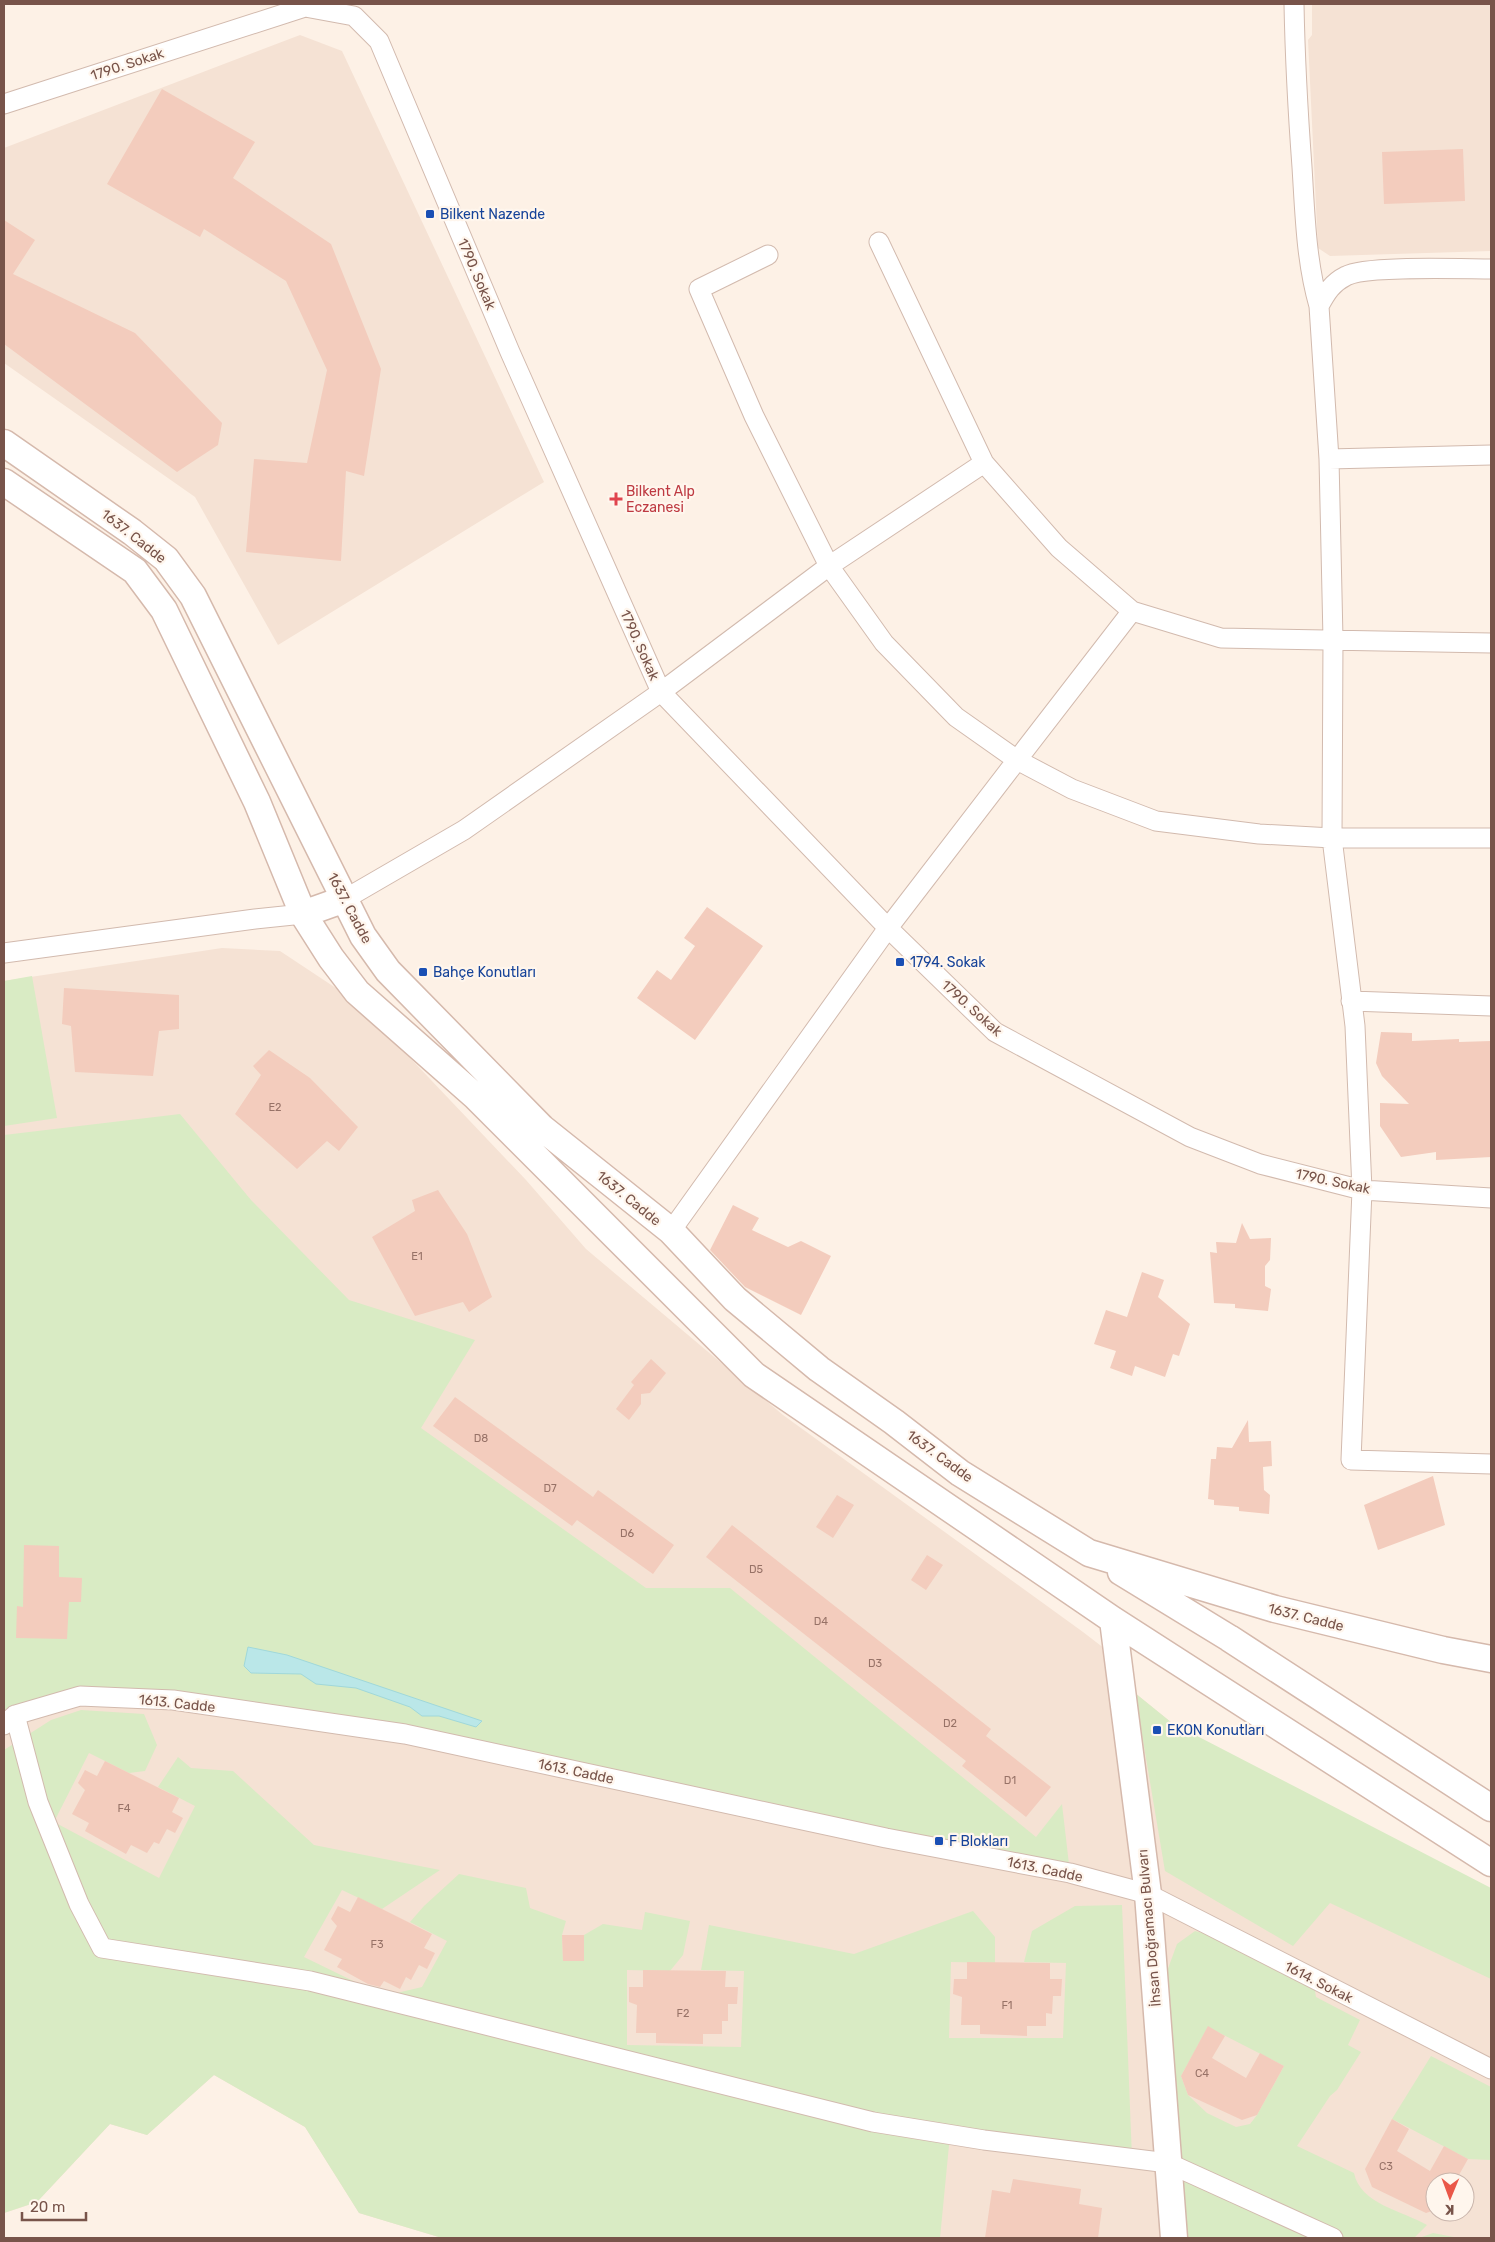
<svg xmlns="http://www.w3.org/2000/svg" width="1495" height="2242" viewBox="0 0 1495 2242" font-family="Rubik,sans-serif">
<rect width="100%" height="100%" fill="#fdf1e6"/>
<path fill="#f5e2d4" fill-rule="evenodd" d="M 1312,4 L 1491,4 L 1491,251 L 1330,256 L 1318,248 L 1308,40 L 1312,35 Z
M 300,35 L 342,51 L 544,482 L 278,645 L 195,497 L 4,363 L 4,148 Z
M 222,948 L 280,951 L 357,1002 L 526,1180 L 586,1249 L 783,1415 L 1083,1632 L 1109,1652 L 1135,1693 L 1172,1723 L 1491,1930 L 1491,2238 L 442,2238 L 359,2213 L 305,2127 L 214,2075 L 147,2135 L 110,2124 L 37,2202 L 4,2213 L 4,981 ZM 1435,2182 L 1465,2182 L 1465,2212 L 1435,2212 Z"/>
<path fill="#d9ebc4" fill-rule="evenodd" d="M 32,976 L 57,1118 L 4,1126 L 4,981 Z
M 180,1114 L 251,1200 L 349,1300 L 475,1340 L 421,1428 L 646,1588 L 730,1588 L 1036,1837 L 1062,1804 L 1070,1873 L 405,1734 L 80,1696 L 4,1725 L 4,1135 Z
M 1135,1693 L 1172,1723 L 1491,1888 L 1491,1979 L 1330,1903 L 1293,1946 L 1165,1871 Z
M 81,1710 L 144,1714 L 157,1745 L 145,1771 L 129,1773 L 89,1753 L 54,1822 L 159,1878 L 195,1806 L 158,1787 L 178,1757 L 191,1768 L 233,1771 L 314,1845 L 440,1870 L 382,1909 L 342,1890 L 304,1957 L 384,1996 L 422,1987 L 447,1941 L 410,1922 L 424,1906 L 459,1874 L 526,1888 L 530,1908 L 566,1921 L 562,1935 L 563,1961 L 584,1961 L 584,1935 L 603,1924 L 642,1930 L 645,1912 L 690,1921 L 683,1955 L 670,1971 L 627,1970 L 627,2045 L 741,2047 L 744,1971 L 701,1970 L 709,1925 L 854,1954 L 973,1911 L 995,1937 L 995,1963 L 951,1962 L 949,2038 L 1063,2038 L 1066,1963 L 1024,1962 L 1032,1931 L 1075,1906 L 1122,1905 L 1132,2158 L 950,2135 L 940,2238 L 442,2238 L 359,2213 L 305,2127 L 214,2075 L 147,2135 L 110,2124 L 37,2202 L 4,2213 L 4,1750 L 51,1720 Z
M 1195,1931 L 1218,1937 L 1314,1985 L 1316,1997 L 1360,2020 L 1348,2045 L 1361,2052 L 1337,2090 L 1330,2096 L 1297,2146 L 1354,2173 C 1360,2204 1403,2211 1427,2225 L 1414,2238 L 1184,2238 L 1166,1974 L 1177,1944 ZM 1208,2027 L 1284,2066 L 1257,2115 L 1250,2124 L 1236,2127 L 1207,2113 L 1188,2095 L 1181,2076 Z
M 1431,2056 L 1491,2087 L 1491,2160 L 1468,2159 L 1392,2119 Z
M 1433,2233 L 1459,2238 L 1419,2238 Z"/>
<path fill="#bae7e8" stroke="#a0d8da" d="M 248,1647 L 287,1655 L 482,1721 L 476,1727 L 439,1716 L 422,1716 L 410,1707 L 356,1688 L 316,1684 L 301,1674 L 251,1673 L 244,1666 Z"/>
<path fill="#f3ccbd" d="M 162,89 L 255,142 L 233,178 L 331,244 L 381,369 L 364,476 L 346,471 L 341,561 L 246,552 L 254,459 L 307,463 L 327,370 L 286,281 L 204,229 L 200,237 L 107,184 Z
M 1463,149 L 1465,201 L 1384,204 L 1382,152 Z
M 4,220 L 35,240 L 13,274 L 135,333 L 222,423 L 218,445 L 177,472 L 4,344 Z
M 707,907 L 763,946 L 695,1040 L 637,998 L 657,970 L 671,980 L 695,946 L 684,938 Z
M 64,988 L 179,995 L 179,1029 L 159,1031 L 153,1076 L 75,1072 L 71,1026 L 62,1024 Z
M 1381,1032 L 1412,1033 L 1412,1041 L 1459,1039 L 1459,1042 L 1491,1041 L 1491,1157 L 1436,1160 L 1436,1152 L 1401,1157 L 1380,1126 L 1380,1103 L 1409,1104 L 1382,1076 L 1376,1063 Z
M 269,1050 L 310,1078 L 358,1127 L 339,1151 L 327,1141 L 297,1169 L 235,1114 L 261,1075 L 253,1066 Z
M 438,1190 L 467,1234 L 492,1297 L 469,1312 L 463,1302 L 415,1316 L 372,1237 L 415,1211 L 412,1200 Z
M 733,1205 L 759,1218 L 752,1230 L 788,1247 L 801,1241 L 831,1256 L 801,1315 L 745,1287 L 710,1250 Z
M 1242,1223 L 1250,1239 L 1271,1238 L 1270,1260 L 1265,1266 L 1265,1286 L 1271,1289 L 1268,1311 L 1235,1308 L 1235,1304 L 1214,1303 L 1210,1252 L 1217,1253 L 1216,1242 L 1236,1243 Z
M 1142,1272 L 1164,1280 L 1158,1297 L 1190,1324 L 1179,1356 L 1173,1354 L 1165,1377 L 1135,1366 L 1132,1376 L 1110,1368 L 1116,1351 L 1094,1344 L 1106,1310 L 1127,1317 Z
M 651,1359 L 666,1373 L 650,1393 L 641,1394 L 641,1404 L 629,1420 L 616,1409 L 634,1385 L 631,1382 Z
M 455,1397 L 593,1497 L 598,1490 L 674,1545 L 653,1574 L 577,1520 L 572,1526 L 433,1426 Z
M 1248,1420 L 1249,1442 L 1271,1441 L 1272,1466 L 1263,1467 L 1264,1490 L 1270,1495 L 1269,1514 L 1239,1511 L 1239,1507 L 1214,1505 L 1214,1500 L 1208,1499 L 1211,1459 L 1216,1459 L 1217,1447 L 1232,1448 Z
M 1433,1476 L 1445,1525 L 1378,1550 L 1364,1505 Z
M 837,1495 L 854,1505 L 833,1538 L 816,1527 Z
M 732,1525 L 991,1729 L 986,1736 L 1051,1787 L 1026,1817 L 962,1766 L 966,1761 L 706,1557 Z
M 24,1545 L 59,1546 L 59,1577 L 82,1578 L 81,1602 L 69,1602 L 67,1639 L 16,1638 L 17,1606 L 23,1607 Z
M 927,1555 L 943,1565 L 926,1590 L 911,1580 Z
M 105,1761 L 179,1798 L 172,1812 L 183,1818 L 175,1833 L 167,1829 L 159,1844 L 154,1842 L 147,1853 L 131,1845 L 126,1854 L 85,1831 L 89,1823 L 72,1814 L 85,1790 L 78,1783 L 85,1770 L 97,1776 Z
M 358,1897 L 432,1934 L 424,1948 L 435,1953 L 427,1969 L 419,1965 L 411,1980 L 406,1977 L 400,1989 L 384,1981 L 380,1987 L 368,1984 L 337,1967 L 342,1959 L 324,1950 L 337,1926 L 331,1919 L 338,1906 L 350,1912 Z
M 562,1935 L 584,1935 L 584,1961 L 563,1961 Z
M 967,1962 L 1050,1963 L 1050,1979 L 1062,1979 L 1061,1996 L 1053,1996 L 1052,2014 L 1046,2013 L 1046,2026 L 1027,2026 L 1027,2036 L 980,2034 L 980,2025 L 961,2025 L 962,1997 L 953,1994 L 954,1979 L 967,1979 Z
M 643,1970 L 726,1971 L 725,1987 L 738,1987 L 737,2004 L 728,2004 L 728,2021 L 722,2021 L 722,2034 L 703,2034 L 703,2044 L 656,2043 L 656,2033 L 636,2033 L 637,2005 L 629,2002 L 629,1987 L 643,1987 Z
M 1208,2026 L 1225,2036 L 1212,2058 L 1246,2078 L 1260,2053 L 1284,2066 L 1257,2115 L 1242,2120 L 1188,2095 L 1181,2076 Z
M 1392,2119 L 1409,2129 L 1397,2151 L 1430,2171 L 1444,2146 L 1468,2159 L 1455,2182 L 1435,2182 L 1435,2210 L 1426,2213 L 1372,2187 L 1365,2169 Z
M 1013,2179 L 1081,2189 L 1079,2204 L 1102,2208 L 1098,2238 L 985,2238 L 992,2190 L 1010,2193 Z"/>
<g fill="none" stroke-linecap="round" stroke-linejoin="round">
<g stroke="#d2baae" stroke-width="21">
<path id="street" d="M 1294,4 C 1295,58 1298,113 1302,167 C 1305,214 1306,261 1319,306
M 4,104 L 305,7 L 354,16 L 379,41 L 510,352 L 661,692 L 888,928 L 995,1032 L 1190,1137 L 1260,1164 L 1362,1190 L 1491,1198
M 879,242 L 984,463 L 1059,548 L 1132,611
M 768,255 L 699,289 L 754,416 L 829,566 L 984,463
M 1491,269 C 1464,269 1366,265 1346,276 C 1332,283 1326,293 1319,306 L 1329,459 L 1333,639 L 1332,838 L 1355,1026 L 1362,1190 L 1351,1460 L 1491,1464
M 1329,459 L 1491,455
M 345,899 L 464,830 L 661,692 L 829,566 L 884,643 L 956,717 L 1017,760 L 1132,611 L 1221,638 L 1491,643
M 4,953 L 255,919 L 303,914
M 1351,1001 L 1491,1006
M 671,1231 L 888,928 L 1017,760 L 1072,789 L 1156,821 L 1259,834 L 1332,838 L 1491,838
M 15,1715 L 38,1802 L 79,1904 L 102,1948 L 310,1981 L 873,2122 L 984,2140 L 1168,2163 L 1333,2238
M 4,1725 L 15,1715 L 80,1696 L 173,1700 L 405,1734 L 886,1838 L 1070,1873 L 1148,1894 L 1491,2069"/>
</g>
<g stroke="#d5b9ac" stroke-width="29">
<path id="secondary" d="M 4,443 L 132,532 L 166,559 L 193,596 L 363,936 L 388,971 L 542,1128 L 671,1231 L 735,1299 L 819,1369 L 894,1422 L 960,1473 L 1089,1553 L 1275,1609 L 1443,1650 L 1491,1659
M 4,482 L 135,571 L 164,610 L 257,802 L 303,914 L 331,958 L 357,992 L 476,1097 L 754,1375 L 1113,1620 L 1491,1863
M 303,914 L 345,899
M 1121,1572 L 1229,1638 L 1491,1808
M 1113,1620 L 1148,1894 L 1174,2238"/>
</g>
<use href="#street" stroke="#fff" stroke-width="19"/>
<use href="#secondary" stroke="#fff" stroke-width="26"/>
</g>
<g fill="#1a4fb4" stroke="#fff6ed" stroke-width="2">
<rect x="425" y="209" width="10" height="10" rx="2.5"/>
<rect x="895" y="957" width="10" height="10" rx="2.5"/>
<rect x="418" y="967" width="10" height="10" rx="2.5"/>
<rect x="1152" y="1725" width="10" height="10" rx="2.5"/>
<rect x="934" y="1836" width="10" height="10" rx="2.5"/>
</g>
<path fill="#e0444e" stroke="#fff6ed" stroke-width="2" d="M613.5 491.5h5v5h5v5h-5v5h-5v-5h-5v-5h5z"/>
<g text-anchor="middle" stroke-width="4.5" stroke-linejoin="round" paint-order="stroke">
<g font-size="11" fill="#977267">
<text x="275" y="1111">E2</text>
<text x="417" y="1260">E1</text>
<text x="481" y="1442">D8</text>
<text x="550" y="1492">D7</text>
<text x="627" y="1537">D6</text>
<text x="756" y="1573">D5</text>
<text x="821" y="1625">D4</text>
<text x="875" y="1667">D3</text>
<text x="950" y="1727">D2</text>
<text x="1010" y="1784">D1</text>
<text x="124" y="1812">F4</text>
<text x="377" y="1948">F3</text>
<text x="1007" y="2009">F1</text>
<text x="683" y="2017">F2</text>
<text x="1202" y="2077">C4</text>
<text x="1386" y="2170">C3</text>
</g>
<g font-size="14" fill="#78544a" stroke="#fff6ed">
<text transform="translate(127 64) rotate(-18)" y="5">1790. Sokak</text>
<text transform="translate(477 274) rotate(67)" y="5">1790. Sokak</text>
<text transform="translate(134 536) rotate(38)" y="5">1637. Cadde</text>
<text transform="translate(640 645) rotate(66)" y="5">1790. Sokak</text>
<text transform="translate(350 908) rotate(62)" y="5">1637. Cadde</text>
<text transform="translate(972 1008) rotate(42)" y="5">1790. Sokak</text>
<text transform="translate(1333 1181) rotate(12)" y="5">1790. Sokak</text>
<text transform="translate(629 1198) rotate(39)" y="5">1637. Cadde</text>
<text transform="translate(940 1456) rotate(36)" y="5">1637. Cadde</text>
<text transform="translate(1306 1617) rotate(14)" y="5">1637. Cadde</text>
<text transform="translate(177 1703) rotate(6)" y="5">1613. Cadde</text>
<text transform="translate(576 1771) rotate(12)" y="5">1613. Cadde</text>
<text transform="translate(1045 1869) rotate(12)" y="5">1613. Cadde</text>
<text transform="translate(1149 1928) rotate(-95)" y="5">İhsan Doğramacı Bulvarı</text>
<text transform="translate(1319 1982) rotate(27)" y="5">1614. Sokak</text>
</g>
<g font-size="14" fill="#164399" stroke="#fff6ed" text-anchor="start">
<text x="440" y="219">Bilkent Nazende</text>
<text x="910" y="967">1794. Sokak</text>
<text x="433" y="977">Bahçe Konutları</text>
<text x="1167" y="1735">EKON Konutları</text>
<text x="949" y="1846">F Blokları</text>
</g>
<g font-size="14" fill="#be3a42" stroke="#fff6ed" text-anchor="start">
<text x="626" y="496">Bilkent Alp<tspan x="626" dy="16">Eczanesi</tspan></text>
</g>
</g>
<rect width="1495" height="2242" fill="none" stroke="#78544a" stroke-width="10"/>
<g transform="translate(1450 2197) rotate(181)"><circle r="24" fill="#fff6ed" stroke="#c9b5ac"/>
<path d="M0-4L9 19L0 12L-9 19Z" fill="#ea5748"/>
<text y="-8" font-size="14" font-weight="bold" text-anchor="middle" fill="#78544a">K</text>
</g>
<path d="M22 2212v8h64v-8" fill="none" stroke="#78544a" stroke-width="2.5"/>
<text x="30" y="2212" font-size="15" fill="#78544a" stroke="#fff6ed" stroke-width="4" paint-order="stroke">20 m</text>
</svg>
